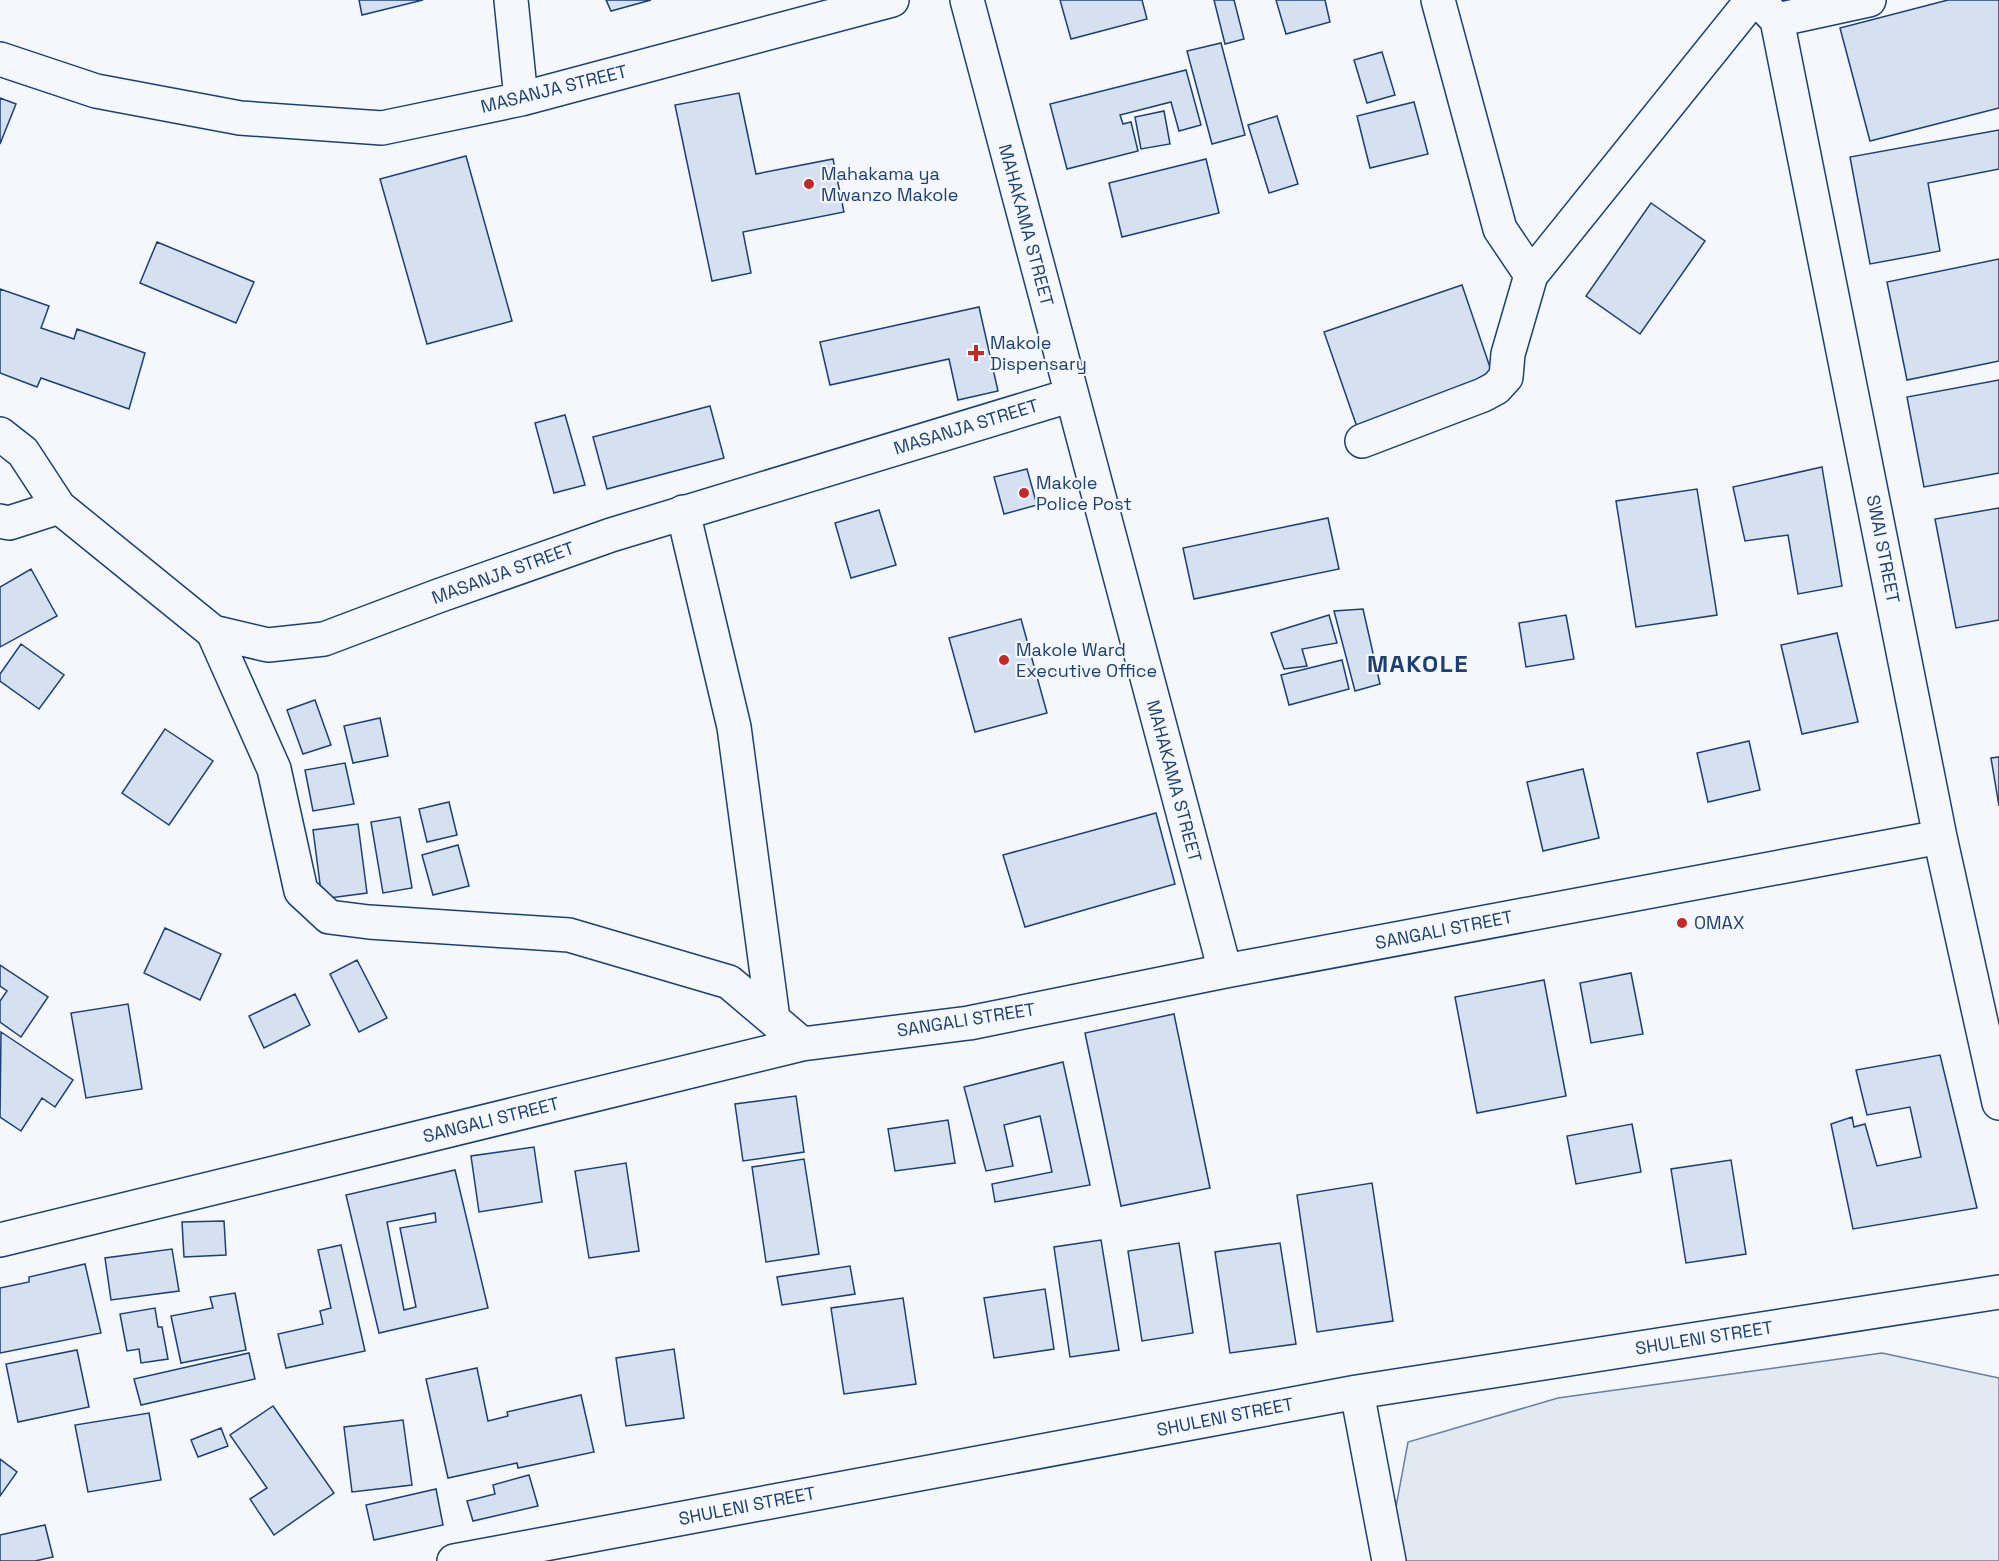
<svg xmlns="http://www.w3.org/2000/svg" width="1999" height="1561" viewBox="0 0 1999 1561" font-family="'Space Grotesk',sans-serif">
<rect width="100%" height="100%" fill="#f4f7fb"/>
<path fill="#e3e9f0" stroke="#687fa3" stroke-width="1.5" d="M 1882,1353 L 1999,1378 L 1999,1561 L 1386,1561 L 1408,1442 L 1558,1398 Z"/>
<path fill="#d5e0f0" stroke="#1d3f73" stroke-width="1.5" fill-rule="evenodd" d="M 359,0 L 423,0 L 362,15 Z
M 606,0 L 651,0 L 611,11 Z
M 1060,0 L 1142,0 L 1147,19 L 1071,39 Z
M 1214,0 L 1234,0 L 1244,39 L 1225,44 Z
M 1276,0 L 1325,0 L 1330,22 L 1286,34 Z
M 1948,0 L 1999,0 L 1999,108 L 1870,141 L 1840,28 Z
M 1221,43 L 1245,135 L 1212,144 L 1187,51 Z
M 1382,52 L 1395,95 L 1367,103 L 1354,60 Z
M 1186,70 L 1201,125 L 1179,131 L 1171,102 L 1120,115 L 1123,124 L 1131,122 L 1138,151 L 1067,169 L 1050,104 Z
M 739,93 L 756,174 L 833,159 L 844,212 L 743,232 L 751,273 L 712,281 L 675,105 Z
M 0,98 L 16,104 L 0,144 Z
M 1414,102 L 1428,154 L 1370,168 L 1357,116 Z
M 1164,111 L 1170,144 L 1141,149 L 1135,117 Z
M 1277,116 L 1298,184 L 1269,193 L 1248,125 Z
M 1999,130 L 1999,169 L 1928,183 L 1940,251 L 1870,264 L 1850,157 Z
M 466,156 L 512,321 L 427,344 L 380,179 Z
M 1206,159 L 1219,213 L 1122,237 L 1109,183 Z
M 1651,203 L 1705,241 L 1640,334 L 1586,296 Z
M 157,242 L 254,282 L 236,323 L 140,283 Z
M 1999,259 L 1999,361 L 1907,380 L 1887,282 Z
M 1462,285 L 1494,379 L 1357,427 L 1324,332 Z
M 0,289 L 49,306 L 41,328 L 74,339 L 77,329 L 145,353 L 129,409 L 41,378 L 37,387 L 0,373 Z
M 979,307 L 998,391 L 958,400 L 949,359 L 830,385 L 820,342 Z
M 1999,380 L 1999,473 L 1924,487 L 1907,397 Z
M 710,406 L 724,458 L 607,489 L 593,437 Z
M 565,415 L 585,485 L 554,493 L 535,423 Z
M 1822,467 L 1842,586 L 1798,594 L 1788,535 L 1745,541 L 1733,487 Z
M 1027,469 L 1037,505 L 1004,514 L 994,477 Z
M 1697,489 L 1717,615 L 1636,627 L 1616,501 Z
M 1999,508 L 1999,620 L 1956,628 L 1935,519 Z
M 879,510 L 896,565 L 851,578 L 835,523 Z
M 1328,518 L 1339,569 L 1194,599 L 1183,548 Z
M 31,569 L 57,616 L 0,647 L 0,587 Z
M 1363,609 L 1380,684 L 1355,691 L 1334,611 Z
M 1329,615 L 1337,643 L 1302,649 L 1307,666 L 1284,669 L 1271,633 Z
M 1566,615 L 1574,659 L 1526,667 L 1519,623 Z
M 1021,619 L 1047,713 L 975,732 L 949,638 Z
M 1837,633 L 1858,722 L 1802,734 L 1781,645 Z
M 21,644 L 64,675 L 39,709 L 0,681 L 0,674 Z
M 1342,660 L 1349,689 L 1289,705 L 1281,675 Z
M 315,700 L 331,745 L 303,754 L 287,710 Z
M 380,718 L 388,756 L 353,763 L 344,726 Z
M 165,729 L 213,761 L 169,825 L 122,793 Z
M 1749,741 L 1760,790 L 1708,802 L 1697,753 Z
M 1999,757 L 1999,806 L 1991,758 Z
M 345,763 L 354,804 L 313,811 L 305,770 Z
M 1583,769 L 1599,838 L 1543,851 L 1527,782 Z
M 449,802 L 457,835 L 427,842 L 419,809 Z
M 1156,813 L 1175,884 L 1025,927 L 1003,855 Z
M 400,817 L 412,888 L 383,893 L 371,822 Z
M 358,824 L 367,893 L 322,899 L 313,830 Z
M 458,845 L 469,886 L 433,895 L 422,855 Z
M 165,928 L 221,954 L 200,1000 L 144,973 Z
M 357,960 L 387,1018 L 359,1032 L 330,974 Z
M 0,965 L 48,997 L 21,1037 L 0,1022 L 0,1001 L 7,991 L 0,986 Z
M 1631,973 L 1643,1034 L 1591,1043 L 1580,983 Z
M 1544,980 L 1566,1096 L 1477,1113 L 1455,997 Z
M 295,994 L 310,1025 L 264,1048 L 249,1016 Z
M 128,1004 L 142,1089 L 86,1098 L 71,1013 Z
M 1174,1014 L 1210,1188 L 1121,1206 L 1085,1033 Z
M 1,1032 L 73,1080 L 55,1107 L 42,1098 L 21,1131 L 0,1117 Z
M 1940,1055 L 1977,1208 L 1853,1229 L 1831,1124 L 1852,1117 L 1854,1127 L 1865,1124 L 1877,1166 L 1921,1157 L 1910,1107 L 1867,1115 L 1856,1070 Z
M 1063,1062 L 1090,1185 L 995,1202 L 992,1184 L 1052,1172 L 1040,1116 L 1004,1125 L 1013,1166 L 986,1171 L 964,1087 Z
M 796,1096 L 804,1152 L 743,1161 L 735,1104 Z
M 948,1120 L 955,1163 L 895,1171 L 888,1129 Z
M 1632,1124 L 1641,1172 L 1576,1184 L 1567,1136 Z
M 534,1147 L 542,1202 L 479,1212 L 471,1156 Z
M 804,1159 L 819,1254 L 766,1262 L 752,1167 Z
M 1731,1160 L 1746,1254 L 1686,1263 L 1671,1169 Z
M 626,1163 L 639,1251 L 589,1258 L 575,1171 Z
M 455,1170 L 488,1308 L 379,1333 L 346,1195 ZM 435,1213 L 436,1222 L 400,1228 L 416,1307 L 404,1310 L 387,1222 Z
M 1372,1183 L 1393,1321 L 1317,1332 L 1297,1195 Z
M 224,1221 L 226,1255 L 184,1257 L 182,1222 Z
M 1101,1240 L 1119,1350 L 1070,1357 L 1054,1247 Z
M 1179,1243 L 1193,1333 L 1142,1341 L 1128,1251 Z
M 1280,1243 L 1296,1344 L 1230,1353 L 1215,1252 Z
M 341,1245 L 365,1351 L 286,1368 L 278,1334 L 323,1324 L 320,1311 L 331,1308 L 318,1250 Z
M 172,1249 L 179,1291 L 111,1300 L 105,1258 Z
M 85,1264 L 101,1333 L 0,1353 L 0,1288 L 29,1282 L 29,1277 Z
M 850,1266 L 855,1294 L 782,1305 L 777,1277 Z
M 1045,1289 L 1054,1349 L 994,1358 L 984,1298 Z
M 235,1293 L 246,1350 L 181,1363 L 171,1316 L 213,1308 L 210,1297 Z
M 903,1298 L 916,1384 L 844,1394 L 831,1308 Z
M 155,1308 L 158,1327 L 162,1327 L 168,1359 L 141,1363 L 139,1349 L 127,1351 L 120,1314 Z
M 674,1349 L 684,1418 L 626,1426 L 616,1358 Z
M 77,1350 L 89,1407 L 18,1422 L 6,1364 Z
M 249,1353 L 255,1379 L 141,1405 L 134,1379 Z
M 477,1368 L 488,1421 L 508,1416 L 507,1412 L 581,1395 L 594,1452 L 518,1468 L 517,1463 L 448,1478 L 426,1379 Z
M 273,1406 L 334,1493 L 274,1535 L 250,1499 L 267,1488 L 230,1435 Z
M 149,1413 L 161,1480 L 88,1492 L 75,1425 Z
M 403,1420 L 412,1485 L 352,1492 L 344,1427 Z
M 221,1428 L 228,1446 L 198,1457 L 191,1440 Z
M 0,1459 L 17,1472 L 0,1496 Z
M 529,1475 L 538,1506 L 473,1521 L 467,1501 L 495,1494 L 493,1485 Z
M 436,1489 L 443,1525 L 374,1540 L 366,1505 Z
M 45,1525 L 53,1557 L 35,1561 L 0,1561 L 0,1535 Z"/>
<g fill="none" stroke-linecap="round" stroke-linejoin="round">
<g stroke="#1d3f73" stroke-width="36">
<path id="minor" d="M 511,0 L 521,99
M 967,0 L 1225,971
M 1438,0 L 1500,229 L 1531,275
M 1758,0 L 1777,20 L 1940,837 L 1999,1103
M 1777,20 L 1869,0
M 0,59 L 96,91 L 240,118 L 382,128 L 521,99 L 892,0
M 0,434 L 23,452 L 59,507 L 213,632 L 268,645 L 324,639 L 438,596 L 611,535 L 1072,395
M 1362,441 L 1483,395 L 1496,388 L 1506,377 L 1508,354 L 1531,275 L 1752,0
M 683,512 L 734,727 L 773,1019
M 0,521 L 9,523 L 59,507
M 213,632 L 274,769 L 301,891 L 329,917 L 369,922 L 569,935 L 729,982 L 802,1044
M 0,1240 L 802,1044 L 969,1023 L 1225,971 L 1940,837
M 1357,1392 L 1389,1561
M 454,1561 L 1357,1392 L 1999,1292"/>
</g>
<use href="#minor" stroke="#f4f7fb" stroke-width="33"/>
</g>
<g fill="#c62828" stroke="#f4f7fb" stroke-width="2">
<circle cx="809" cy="184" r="6"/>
<path d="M973 344h6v6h6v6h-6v6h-6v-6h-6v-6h6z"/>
<circle cx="1024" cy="493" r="6"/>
<circle cx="1004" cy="660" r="6"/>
<circle cx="1682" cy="923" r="6"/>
</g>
<g text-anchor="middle" stroke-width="4.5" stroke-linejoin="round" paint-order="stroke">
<g font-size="18" fill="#1d3f73" stroke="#f4f7fb">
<text transform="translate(554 89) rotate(-14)" y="6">MASANJA STREET</text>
<text transform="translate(1026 225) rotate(75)" y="6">MAHAKAMA STREET</text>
<text transform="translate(966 427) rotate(-17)" y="6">MASANJA STREET</text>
<text transform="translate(1883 549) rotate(79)" y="6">SWAI STREET</text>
<text transform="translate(503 573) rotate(-20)" y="6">MASANJA STREET</text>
<text transform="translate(1174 781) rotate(75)" y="6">MAHAKAMA STREET</text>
<text transform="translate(1444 930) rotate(-11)" y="6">SANGALI STREET</text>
<text transform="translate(966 1020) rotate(-9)" y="6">SANGALI STREET</text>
<text transform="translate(491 1120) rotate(-14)" y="6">SANGALI STREET</text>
<text transform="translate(1704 1338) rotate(-9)" y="6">SHULENI STREET</text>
<text transform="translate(1225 1417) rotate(-11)" y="6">SHULENI STREET</text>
<text transform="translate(747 1506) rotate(-11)" y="6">SHULENI STREET</text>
</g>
<g font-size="18" fill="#1d3f73" stroke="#f4f7fb" text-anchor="start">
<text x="821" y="180">Mahakama ya<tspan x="821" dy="21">Mwanzo Makole</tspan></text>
<text x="990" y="349">Makole<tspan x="990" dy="21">Dispensary</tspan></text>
<text x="1036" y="489">Makole<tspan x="1036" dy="21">Police Post</tspan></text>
<text x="1016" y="656">Makole Ward<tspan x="1016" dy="21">Executive Office</tspan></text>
<text x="1694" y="929">OMAX</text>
</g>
<g font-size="24" font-weight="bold" letter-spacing="1.5" fill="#1d3f73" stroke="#f4f7fb">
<text x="1418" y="672">MAKOLE</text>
</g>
</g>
</svg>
